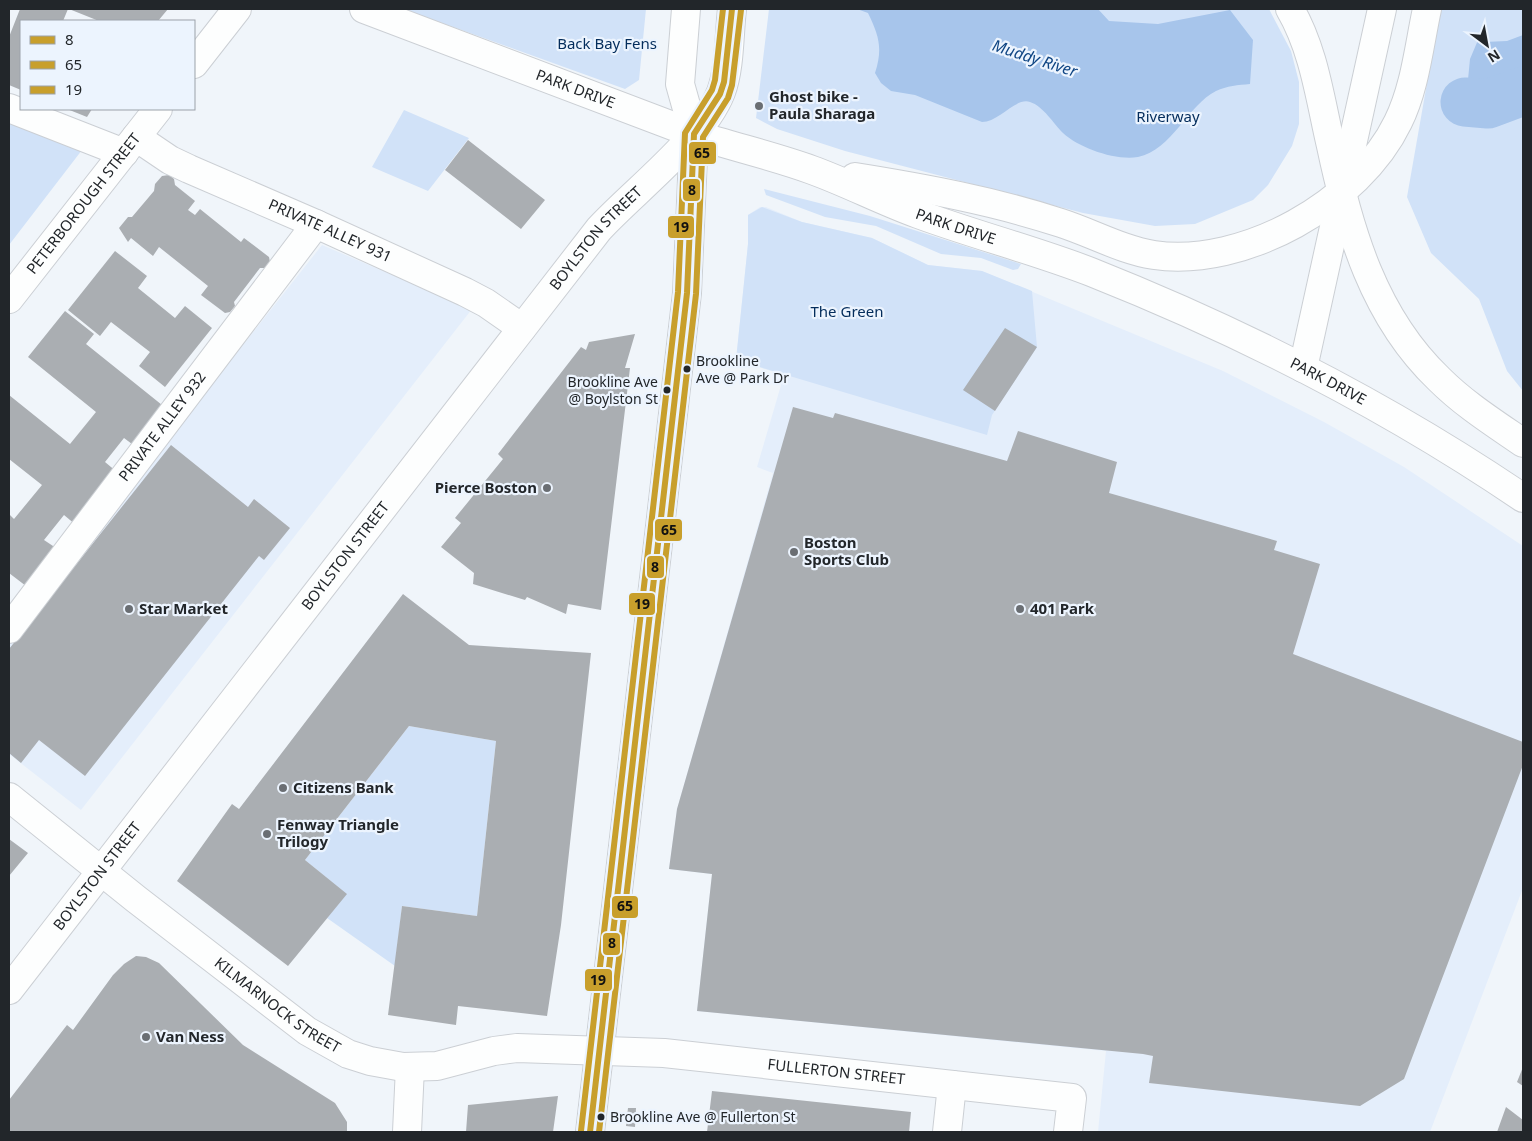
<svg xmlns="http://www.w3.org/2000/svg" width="1532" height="1141" viewBox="0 0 1532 1141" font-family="'Noto Sans',sans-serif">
<rect width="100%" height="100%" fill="#f0f5fa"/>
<path fill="#e4eefb" d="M 760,207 L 766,207 L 802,222 L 872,238 L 928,265 L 982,271 L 1223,371 L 1324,422 L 1404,467 L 1523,546 L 1523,888 L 1430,1132 L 1098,1132 L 1106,1051 L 697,1011 L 712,874 L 669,869 L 677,809 L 773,473 L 757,467 L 784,375 L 736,360 L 748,244 L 748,215 Z
M 322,245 L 472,309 L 81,810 L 9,754 L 9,641 Z"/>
<path fill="#d1e2f8" d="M 389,9 L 646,9 L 639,80 L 625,89 L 420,15 L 400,14 Z
M 769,9 L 1269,9 L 1291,51 L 1299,82 L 1299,124 L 1292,146 L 1268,185 L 1253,200 L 1195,224 L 1155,226 L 1083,213 L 845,151 L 777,129 L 756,118 Z
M 1440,9 L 1523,9 L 1523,391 L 1507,371 L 1479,299 L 1431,253 L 1407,197 Z
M 404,110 L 469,138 L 428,191 L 372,167 Z
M 9,120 L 82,150 L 9,245 Z
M 764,189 L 870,216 L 1021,264 L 1018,269 L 1013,270 L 981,258 L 941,254 L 876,226 L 825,217 L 766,195 Z
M 762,207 L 802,222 L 872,238 L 928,265 L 982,271 L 1032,291 L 1037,347 L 992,415 L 987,435 L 736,360 L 748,244 L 748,215 Z
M 409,726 L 496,741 L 477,916 L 402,906 L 395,966 L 327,918 L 346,894 L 305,860 Z"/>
<path fill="#a7c5eb" d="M 857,9 L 1098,9 L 1109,21 L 1158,24 L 1230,10 L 1253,40 L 1250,84 C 1238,85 1227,86 1216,91 C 1188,105 1172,150 1138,157 C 1116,161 1079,148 1063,133 C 1054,124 1043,106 1030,102 C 1016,97 999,122 982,122 L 915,95 L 891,91 L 881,83 L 875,73 C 883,48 879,36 868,13 Z
M 1481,33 L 1484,42 L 1507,41 L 1523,35 L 1523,113 L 1484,111 L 1467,90 L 1470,59 Z"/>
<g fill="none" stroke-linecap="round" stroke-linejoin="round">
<path stroke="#a7c5eb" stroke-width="49" d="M 1465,102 L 1488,104 L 1523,91"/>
</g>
<path fill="#aaaeb2" d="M 20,9 L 68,9 L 63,21 L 21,21 L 21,90 L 9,85 L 9,37 Z
M 69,9 L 168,9 L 158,21 L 99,21 Z
M 67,109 L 92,109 L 87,117 Z
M 468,140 L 545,200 L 521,229 L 445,170 Z
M 169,175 L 174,179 L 175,185 L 195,201 L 188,210 L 195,215 L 200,209 L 241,242 L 244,238 L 269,257 L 270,262 L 265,268 L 260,268 L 234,302 L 235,306 L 230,312 L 225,313 L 201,295 L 208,286 L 159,247 L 153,256 L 131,238 L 128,242 L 119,228 L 128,217 L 132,217 L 154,191 L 155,184 L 162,176 Z
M 115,251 L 147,276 L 138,288 L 175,318 L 185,306 L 212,328 L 165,387 L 139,366 L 150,352 L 111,322 L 100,336 L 68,310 Z
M 65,311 L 94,334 L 86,344 L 167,409 L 136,447 L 124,438 L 105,462 L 117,472 L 76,525 L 64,515 L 44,540 L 56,548 L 26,586 L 9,573 L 9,514 L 14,519 L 42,485 L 9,459 L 9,395 L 70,444 L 96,412 L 28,357 Z
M 1005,328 L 1037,347 L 995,411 L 963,390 Z
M 635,334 L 625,368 L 630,368 L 601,610 L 568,604 L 566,614 L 527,597 L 525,600 L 473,584 L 474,573 L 441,547 L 461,523 L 455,518 L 503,459 L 498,454 L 581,347 L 586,350 L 589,342 Z
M 793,407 L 833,418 L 835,413 L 1007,461 L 1018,431 L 1117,462 L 1109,493 L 1277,541 L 1274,550 L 1320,564 L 1293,654 L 1523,742 L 1523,765 L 1404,1079 L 1360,1106 L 1149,1083 L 1153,1056 L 1143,1054 L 697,1011 L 712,874 L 669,869 L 677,809 Z
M 171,445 L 248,507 L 254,499 L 290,528 L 264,560 L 259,556 L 85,776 L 39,740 L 21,763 L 9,753 L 9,649 Z
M 403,594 L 469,645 L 591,653 L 561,925 L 547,1016 L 458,1006 L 456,1025 L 388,1015 L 402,906 L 477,916 L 496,741 L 409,726 L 305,860 L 347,894 L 288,966 L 177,881 L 232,804 L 239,809 Z
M 9,839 L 28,853 L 9,876 Z
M 136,956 L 146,957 L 159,963 L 243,1045 L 335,1103 L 347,1122 L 347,1132 L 9,1132 L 9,1100 L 67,1025 L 73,1030 L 113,975 L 124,964 Z
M 1523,1067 L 1523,1086 L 1517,1082 Z
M 712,1091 L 911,1112 L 909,1132 L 707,1132 Z
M 558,1096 L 553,1132 L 466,1132 L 468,1105 Z
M 1506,1107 L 1523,1120 L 1523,1132 L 1497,1132 Z
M 628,1108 L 636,1108 L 635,1127 L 626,1126 Z"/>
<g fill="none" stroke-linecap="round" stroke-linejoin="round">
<g stroke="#cbcfd4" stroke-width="30">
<g id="minor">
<path d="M 194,64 L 237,9"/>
<path d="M 9,108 L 124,153"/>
<path id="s1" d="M 136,137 L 170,160 L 189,169 L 316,224 L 465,292 L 486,303 L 522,328"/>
<path id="s2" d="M 9,299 L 158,109"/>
<path id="s3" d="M 9,629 L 316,224"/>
<path id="s4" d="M 9,797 L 136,899 L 307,1031 L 348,1054 L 370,1061 L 403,1067 L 437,1066 L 494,1051 L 517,1048 L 664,1053 L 1072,1098 L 1068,1132"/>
<path d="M 407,1132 L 410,1067"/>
<path d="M 947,1132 L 952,1085"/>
</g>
</g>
<g stroke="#cbcfd4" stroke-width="30">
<g id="major">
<path id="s5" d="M 364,9 L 694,134 L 687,293 L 590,1132"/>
</g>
</g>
<g stroke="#cbcfd4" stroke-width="30">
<g id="highway">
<path d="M 686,9 L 680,84 L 694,134"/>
<path d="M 1290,9 C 1314,50 1320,99 1331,146 C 1349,231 1374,317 1439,379 C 1464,404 1494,423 1523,443"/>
<path id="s6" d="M 694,134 C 733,147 774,156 812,170 C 848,183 882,201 918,214 C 975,235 1034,250 1091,272 C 1242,332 1389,407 1523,498"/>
<path d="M 855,177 C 924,188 994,201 1061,223 C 1092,233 1122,250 1154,255 C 1244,268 1359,203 1398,122 C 1415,88 1419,46 1427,9"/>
<path d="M 1303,368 L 1382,9"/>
<path id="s7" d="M 9,990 L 599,229 C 634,191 702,140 721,92 C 730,68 729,35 732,9"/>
</g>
</g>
<use href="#minor" stroke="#fdfefe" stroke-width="28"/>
<use href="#major" stroke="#fdfefe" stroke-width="28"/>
<use href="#highway" stroke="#fdfefe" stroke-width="28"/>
<g stroke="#ecf4fe" stroke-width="10">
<path id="bus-1" d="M 590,1132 L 687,293 L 694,134 L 720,94 L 724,82 L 732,9"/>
</g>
<g stroke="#ecf4fe" stroke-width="10">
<path id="bus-2" d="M 599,1132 L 696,294 L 703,137 L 728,98 L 732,85 L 741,10"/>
</g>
<g stroke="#ecf4fe" stroke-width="10">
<path id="bus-3" d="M 581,1131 L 678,292 L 685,133 L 712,90 L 715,80 L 723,9"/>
</g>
<use href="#bus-1" stroke="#c89f2c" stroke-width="6"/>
<use href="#bus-2" stroke="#c89f2c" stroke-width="6"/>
<use href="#bus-3" stroke="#c89f2c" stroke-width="6"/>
</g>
<g fill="#6a6e73" stroke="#ecf4fe" stroke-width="2">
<circle cx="759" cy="106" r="5"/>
<circle cx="547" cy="488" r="5"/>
<circle cx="794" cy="552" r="5"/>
<circle cx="129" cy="609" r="5"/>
<circle cx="1020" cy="609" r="5"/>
<circle cx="283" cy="788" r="5"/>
<circle cx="267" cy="834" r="5"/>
<circle cx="146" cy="1037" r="5"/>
</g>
<g fill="#22262a" stroke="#ecf4fe" stroke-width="2">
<circle cx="687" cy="369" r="4.5"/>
<circle cx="667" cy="390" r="4.5"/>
<circle cx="601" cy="1117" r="4.5"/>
</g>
<g text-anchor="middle" stroke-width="4.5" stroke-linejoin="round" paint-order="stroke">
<g font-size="14" fill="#22262a" stroke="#ecf4fe" text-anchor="start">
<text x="696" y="366">Brookline<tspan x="696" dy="17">Ave @ Park Dr</tspan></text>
<text x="658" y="387" text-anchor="end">Brookline Ave<tspan x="658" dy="17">@ Boylston St</tspan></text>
<text x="610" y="1122">Brookline Ave @ Fullerton St</text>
</g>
<g font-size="15" fill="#042d5c" stroke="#ecf4fe">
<text x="607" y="49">Back Bay Fens</text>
<text x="1168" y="122">Riverway</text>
<text x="847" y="317">The Green</text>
</g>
<g font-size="15" fill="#22262a" stroke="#ecf4fe">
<text dy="5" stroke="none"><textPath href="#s5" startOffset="226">PARK DRIVE</textPath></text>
<text dy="5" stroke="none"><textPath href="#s2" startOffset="121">PETERBOROUGH STREET</textPath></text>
<text dy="5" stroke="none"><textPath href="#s6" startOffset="278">PARK DRIVE</textPath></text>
<text dy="5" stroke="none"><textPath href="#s1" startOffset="216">PRIVATE ALLEY 931</textPath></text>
<text dy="5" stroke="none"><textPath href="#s7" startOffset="954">BOYLSTON STREET</textPath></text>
<text dy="5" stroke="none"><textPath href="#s6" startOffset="682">PARK DRIVE</textPath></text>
<text dy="5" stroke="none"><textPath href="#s3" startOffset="254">PRIVATE ALLEY 932</textPath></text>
<text dy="5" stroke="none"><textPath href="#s7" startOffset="549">BOYLSTON STREET</textPath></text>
<text dy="5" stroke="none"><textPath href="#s7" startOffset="144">BOYLSTON STREET</textPath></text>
<text dy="5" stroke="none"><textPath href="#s4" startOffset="340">KILMARNOCK STREET</textPath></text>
<text dy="5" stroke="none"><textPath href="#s4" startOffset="919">FULLERTON STREET</textPath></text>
</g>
<g font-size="15" font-weight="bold" fill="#22262a" stroke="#ecf4fe" text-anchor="start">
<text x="769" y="102">Ghost bike -<tspan x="769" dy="17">Paula Sharaga</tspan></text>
<text x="537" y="493" text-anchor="end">Pierce Boston</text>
<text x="804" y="548">Boston<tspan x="804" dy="17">Sports Club</tspan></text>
<text x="139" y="614">Star Market</text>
<text x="1030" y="614">401 Park</text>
<text x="293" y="793">Citizens Bank</text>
<text x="277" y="830">Fenway Triangle<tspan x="277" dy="17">Trilogy</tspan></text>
<text x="156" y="1042">Van Ness</text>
</g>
<g font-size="16" font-style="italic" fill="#104684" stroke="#ecf4fe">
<text transform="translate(1035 58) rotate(18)" y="6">Muddy River</text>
</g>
</g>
<g stroke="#ecf4fe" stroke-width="2">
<rect x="688" y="141" width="29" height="24" rx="5" fill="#c89f2c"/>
<rect x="682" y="178" width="19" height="24" rx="5" fill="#c89f2c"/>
<rect x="667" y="215" width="28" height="24" rx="5" fill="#c89f2c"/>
<rect x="654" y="518" width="29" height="24" rx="5" fill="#c89f2c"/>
<rect x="646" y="555" width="19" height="24" rx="5" fill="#c89f2c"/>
<rect x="628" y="592" width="28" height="24" rx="5" fill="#c89f2c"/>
<rect x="611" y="895" width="28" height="24" rx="5" fill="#c89f2c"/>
<rect x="602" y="932" width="19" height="24" rx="5" fill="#c89f2c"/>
<rect x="584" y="968" width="29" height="24" rx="5" fill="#c89f2c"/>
</g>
<g font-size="14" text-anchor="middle" font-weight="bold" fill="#111">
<text x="702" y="158">65</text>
<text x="692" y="195">8</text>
<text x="681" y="232">19</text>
<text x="669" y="535">65</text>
<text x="655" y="572">8</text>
<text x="642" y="609">19</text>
<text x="625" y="911">65</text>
<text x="612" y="948">8</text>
<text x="598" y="985">19</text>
</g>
<rect width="1532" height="1141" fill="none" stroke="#22262a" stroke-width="20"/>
<rect x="20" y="20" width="175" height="90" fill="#ecf4fe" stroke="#9ba2a9"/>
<rect x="30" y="36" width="25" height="8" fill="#c89f2c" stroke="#9ba2a9"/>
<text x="65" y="45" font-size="15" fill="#22262a">8</text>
<rect x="30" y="61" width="25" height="8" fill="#c89f2c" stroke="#9ba2a9"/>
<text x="65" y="70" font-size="15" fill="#22262a">65</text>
<rect x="30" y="86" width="25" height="8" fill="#c89f2c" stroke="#9ba2a9"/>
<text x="65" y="95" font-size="15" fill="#22262a">19</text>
<g transform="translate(1487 45) rotate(148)" stroke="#ecf4fe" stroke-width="4" paint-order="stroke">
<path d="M0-4L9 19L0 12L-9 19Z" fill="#22262a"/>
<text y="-8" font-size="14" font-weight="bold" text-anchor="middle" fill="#22262a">N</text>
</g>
</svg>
